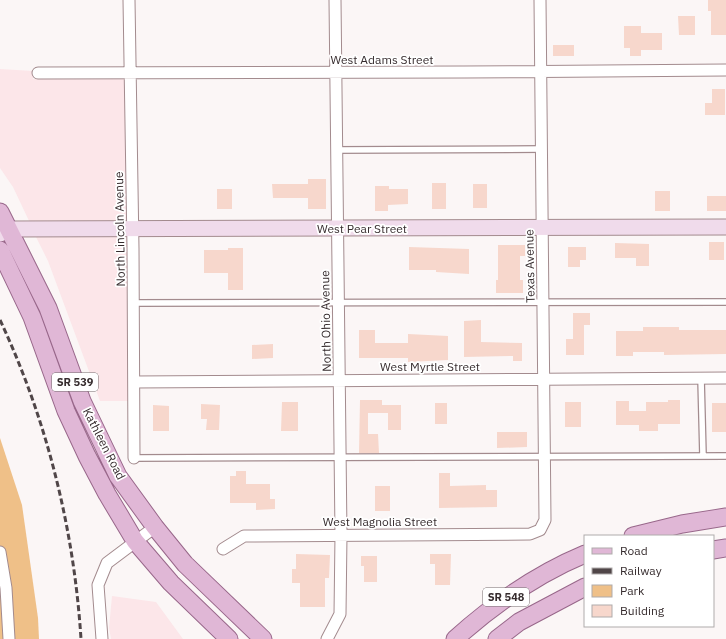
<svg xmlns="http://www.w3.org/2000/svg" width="726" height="639" viewBox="0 0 726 639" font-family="'IBM Plex Sans',sans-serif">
<rect width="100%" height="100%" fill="#fbf6f6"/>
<path fill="#fce6e9" d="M 0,69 L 33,71 L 33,79 L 125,79 L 127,223 L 30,223 L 13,187 L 0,168 Z
M 35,235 L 127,235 L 129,401 L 100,401 L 48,261 Z
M 112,596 L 156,602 L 183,639 L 111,639 L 109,628 Z"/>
<path fill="#efc088" d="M 0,438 L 22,505 L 38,618 L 39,639 L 0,639 Z"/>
<path fill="#f7d7cc" d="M 708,0 L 726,0 L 726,35 L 711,35 L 711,11 L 708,11 Z
M 678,16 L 695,16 L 695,35 L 679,35 Z
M 624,26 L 641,26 L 641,33 L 662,33 L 662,50 L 641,50 L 641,56 L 630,56 L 630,48 L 624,48 Z
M 553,45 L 574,45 L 574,56 L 553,56 Z
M 712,89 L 725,89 L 725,115 L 705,115 L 705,103 L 712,103 Z
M 308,179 L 326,179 L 326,209 L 308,209 L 308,198 L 273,198 L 272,184 L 308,184 Z
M 432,183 L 446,183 L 446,209 L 432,209 Z
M 473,184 L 487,184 L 487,208 L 473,208 Z
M 375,186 L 389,186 L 389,189 L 408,189 L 408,204 L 388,205 L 388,211 L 375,211 Z
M 217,189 L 232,189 L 232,209 L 217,209 Z
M 655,191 L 670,191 L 670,211 L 655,211 Z
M 707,196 L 726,196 L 726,211 L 707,211 Z
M 709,242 L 724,242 L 724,260 L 709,260 Z
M 615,243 L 649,244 L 649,266 L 636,266 L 636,258 L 615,258 Z
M 498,245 L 525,245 L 525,256 L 520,256 L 520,280 L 523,280 L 523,293 L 496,293 L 496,280 L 498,280 Z
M 409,247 L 469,249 L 469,274 L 436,272 L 436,270 L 409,270 Z
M 568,247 L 586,247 L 586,260 L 580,260 L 580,267 L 568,267 Z
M 228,248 L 243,248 L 243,290 L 228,290 L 228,273 L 204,273 L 204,250 L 228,250 Z
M 573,313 L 590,313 L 590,325 L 584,325 L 584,355 L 566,355 L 566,339 L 573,339 Z
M 481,320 L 481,342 L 522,343 L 522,361 L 513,361 L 513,356 L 464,357 L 464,321 Z
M 643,327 L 679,327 L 679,330 L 726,330 L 726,354 L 664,355 L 664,352 L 633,352 L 633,356 L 616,356 L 616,331 L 643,331 Z
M 359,330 L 375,330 L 375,343 L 408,343 L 408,334 L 448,336 L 448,360 L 408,362 L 408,358 L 359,358 Z
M 273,344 L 273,358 L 252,359 L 252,345 Z
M 360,400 L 382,400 L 382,405 L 401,405 L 401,430 L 388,430 L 388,413 L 368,413 L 368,434 L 378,434 L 379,453 L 359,453 Z
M 668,400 L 680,400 L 680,424 L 658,424 L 658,431 L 639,431 L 639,425 L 616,425 L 616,401 L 629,401 L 629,411 L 646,411 L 646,402 L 668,402 Z
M 282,402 L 298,402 L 298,431 L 281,431 Z
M 565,402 L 581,402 L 581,427 L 565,427 Z
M 435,403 L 447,403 L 447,424 L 435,424 Z
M 712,403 L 726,403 L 726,432 L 712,432 Z
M 201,404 L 220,405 L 219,430 L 206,430 L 207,419 L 201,419 Z
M 153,405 L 169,406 L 169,431 L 153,431 Z
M 497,432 L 527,432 L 527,447 L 497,448 Z
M 236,471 L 246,471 L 246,484 L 270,484 L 270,499 L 275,499 L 275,509 L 256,510 L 256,503 L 230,503 L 230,476 L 236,476 Z
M 439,473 L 450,473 L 450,486 L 486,485 L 486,490 L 497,490 L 497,507 L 439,508 Z
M 375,486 L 390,486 L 390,511 L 375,511 Z
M 296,554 L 330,555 L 329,578 L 325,578 L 325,607 L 300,607 L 300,583 L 292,583 L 292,569 L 296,569 Z
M 430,554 L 451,554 L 450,585 L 435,585 L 435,564 L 430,564 Z
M 361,556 L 377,556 L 377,582 L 364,582 L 364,566 L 361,566 Z"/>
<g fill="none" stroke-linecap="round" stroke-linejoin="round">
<g stroke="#a38b8e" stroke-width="8">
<path id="lane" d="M 336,150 L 542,149
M 134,303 L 726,302
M 701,378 L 703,456
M 134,458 L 726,456"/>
</g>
<g stroke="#a38b8e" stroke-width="13">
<path id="street" d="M 129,0 L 133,248 L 134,458
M 38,73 L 464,72 L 726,70
M 134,382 L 726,378
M 223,549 L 244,536 L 530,534 L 540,530 L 545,520 L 540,0
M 0,552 L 6,588 L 9,639
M 102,639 L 98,585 L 107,563 L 155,527
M 327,639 L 340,614 L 341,535 L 335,0"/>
</g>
<g stroke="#a38b8e" stroke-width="17">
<path id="secondary" d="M 0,234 L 10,229 L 726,227"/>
</g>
<g stroke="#98678a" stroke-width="19">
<path id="primary" d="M 0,212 L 48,308 L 82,401 L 118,476 L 155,527 L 185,564 L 263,639
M 0,250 L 32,317 L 66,411 L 87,456 L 107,494 L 135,541 L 171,583 L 229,639
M 633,536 L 682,524 L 726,517
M 713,550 L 726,548
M 455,639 C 494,604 537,574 585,554
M 497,639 L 519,622 L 585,587"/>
</g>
<use href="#lane" stroke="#fff" stroke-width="5.5"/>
<use href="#street" stroke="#fff" stroke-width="11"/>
<use href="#secondary" stroke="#f0dbeb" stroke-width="15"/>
<use href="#primary" stroke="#e0b7d6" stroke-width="17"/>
<path stroke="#504648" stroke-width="3" stroke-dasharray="6 3" stroke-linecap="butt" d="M 0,320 C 47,420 74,529 81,639"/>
</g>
<g text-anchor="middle" stroke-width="3.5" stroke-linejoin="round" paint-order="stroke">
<g fill="#fff" stroke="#726b6d" stroke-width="1">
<rect x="52" y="373" width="46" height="18" rx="3"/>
<rect x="483" y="588" width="46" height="18" rx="3"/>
</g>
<g font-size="11" font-weight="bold" fill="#362c2e">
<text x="75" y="386">SR 539</text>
<text x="506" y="601">SR 548</text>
</g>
<g font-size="12" fill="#362c2e" stroke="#fff">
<text x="382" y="64">West Adams Street</text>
<text transform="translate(120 229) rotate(-91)" y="4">North Lincoln Avenue</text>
<text x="362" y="233">West Pear Street</text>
<text transform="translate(530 266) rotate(-91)" y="4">Texas Avenue</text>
<text transform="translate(326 321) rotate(-91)" y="4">North Ohio Avenue</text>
<text x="430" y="371">West Myrtle Street</text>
<text transform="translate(104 444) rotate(63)" y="4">Kathleen Road</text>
<text x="380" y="526">West Magnolia Street</text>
</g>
</g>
<rect x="584" y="535" width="130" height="92" fill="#ffffff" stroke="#afabab"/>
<rect x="592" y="548" width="20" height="6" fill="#e0b7d6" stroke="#afabab"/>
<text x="620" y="555" font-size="12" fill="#362c2e">Road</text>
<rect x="592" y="568" width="20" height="6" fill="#504648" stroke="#afabab"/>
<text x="620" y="575" font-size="12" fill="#362c2e">Railway</text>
<rect x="592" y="585" width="20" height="12" fill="#efc088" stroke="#afabab"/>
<text x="620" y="595" font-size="12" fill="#362c2e">Park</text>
<rect x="592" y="605" width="20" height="12" fill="#f7d7cc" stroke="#afabab"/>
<text x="620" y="615" font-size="12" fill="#362c2e">Building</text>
</svg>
